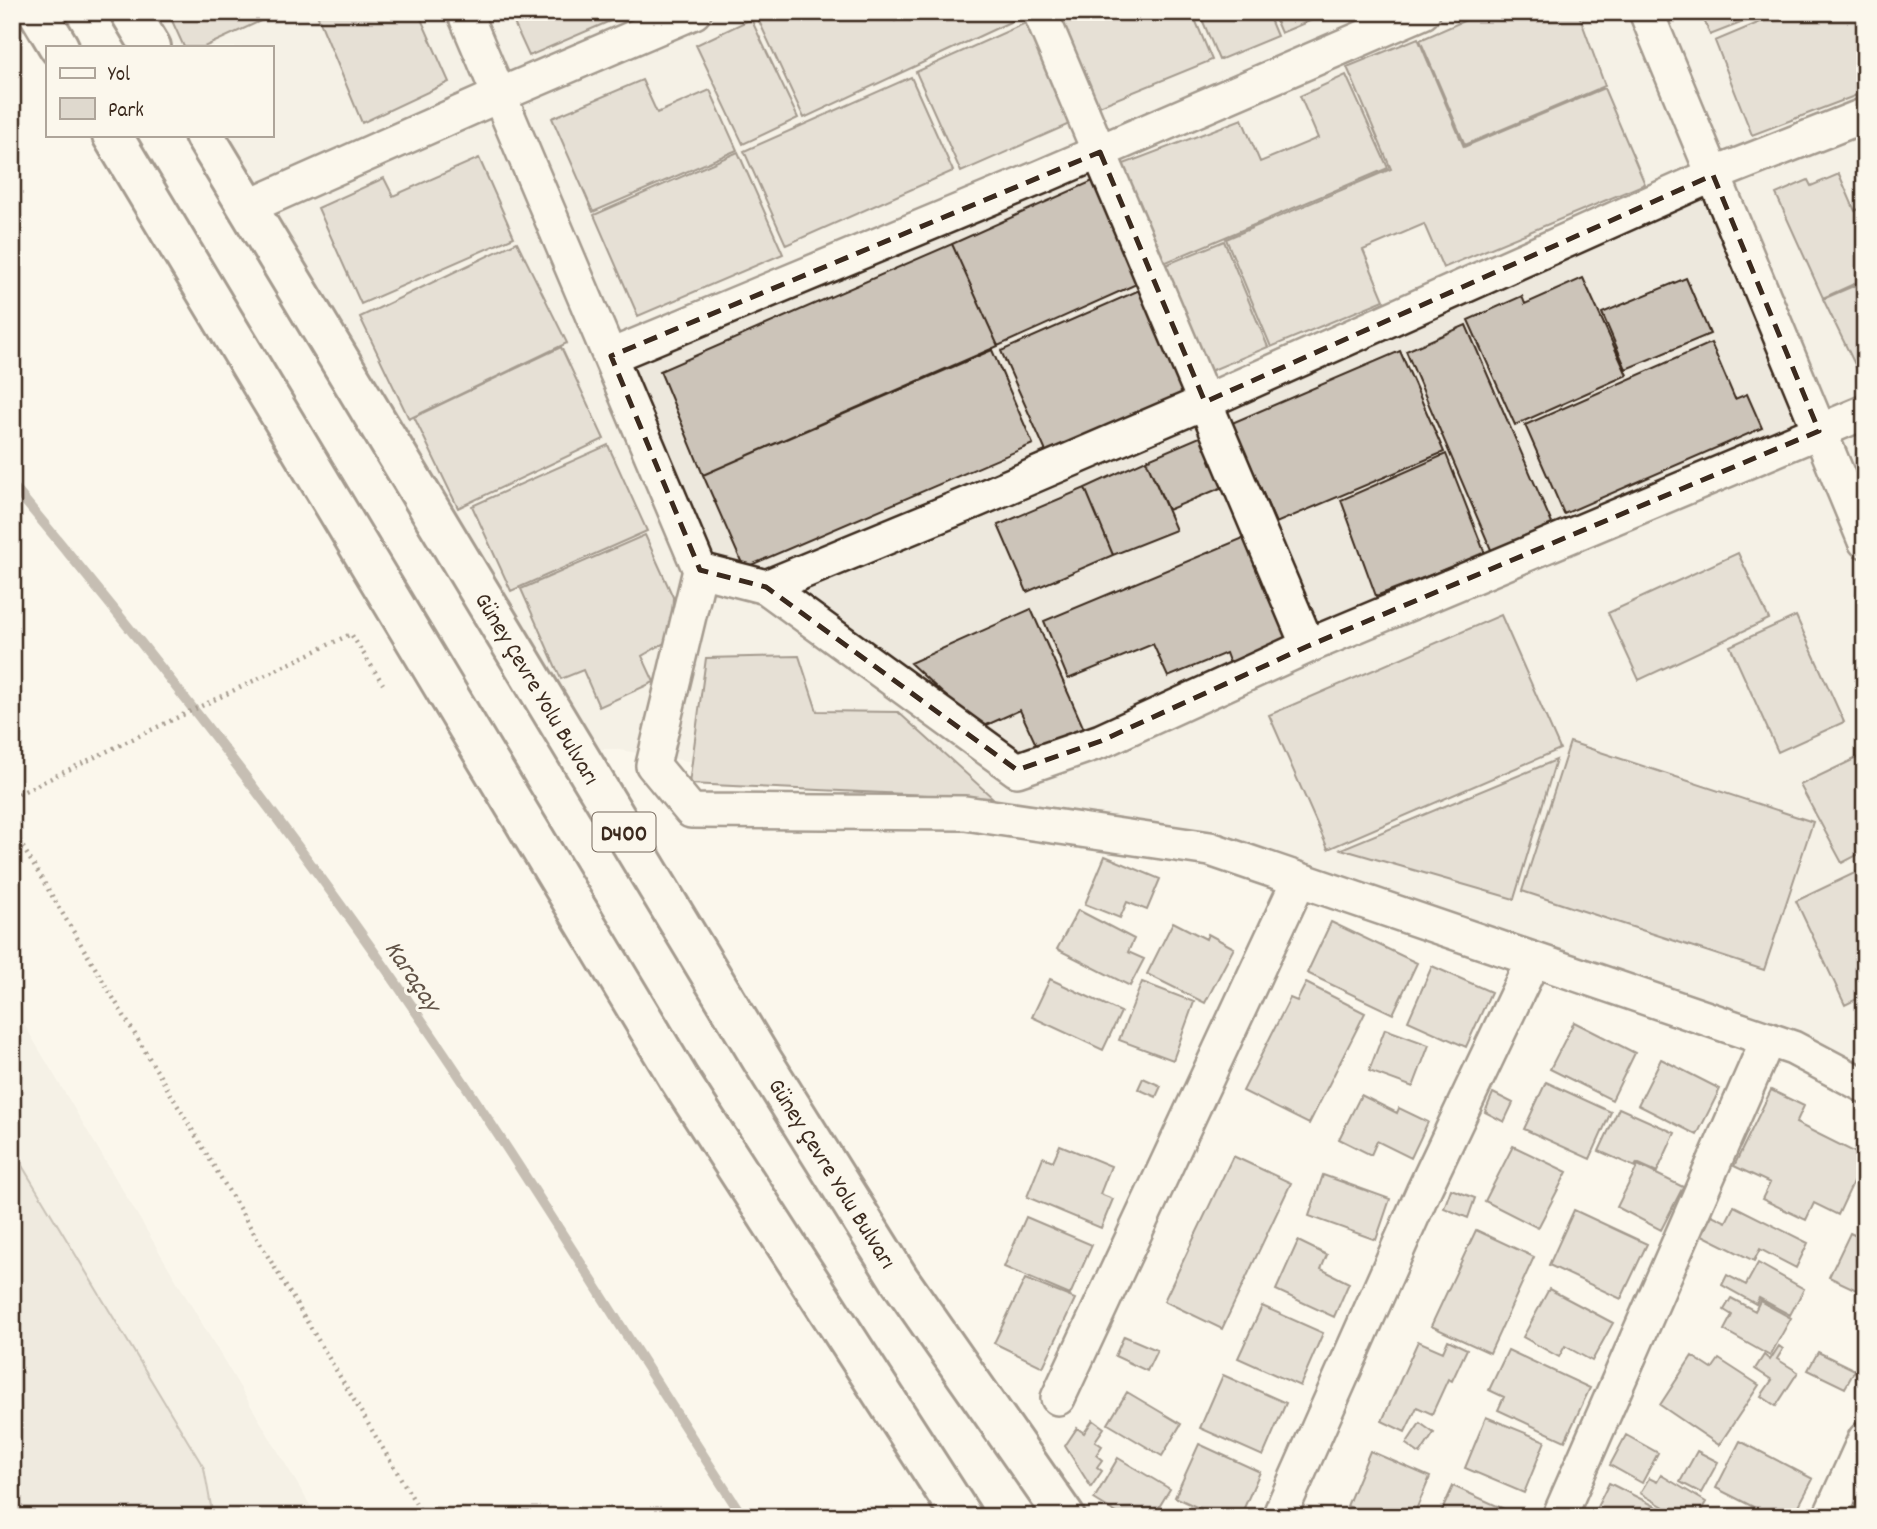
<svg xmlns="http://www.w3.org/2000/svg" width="1877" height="1529" viewBox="0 0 1877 1529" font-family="Dekko,sans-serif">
<rect width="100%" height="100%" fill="#fbf7ec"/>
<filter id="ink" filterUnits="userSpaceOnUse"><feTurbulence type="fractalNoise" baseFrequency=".0143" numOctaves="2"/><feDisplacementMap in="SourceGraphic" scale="14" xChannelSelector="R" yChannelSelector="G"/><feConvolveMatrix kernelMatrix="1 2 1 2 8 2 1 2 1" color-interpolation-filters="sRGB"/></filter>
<g filter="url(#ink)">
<path fill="#ede8dd" d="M 157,12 L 1865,12 L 1865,1092 L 1512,963 L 1201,864 L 1041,818 L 613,749 L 599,749 L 561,704 L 444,503 L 384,390 L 330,314 L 224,135 L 271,135 L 271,47 L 175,47 Z
M 12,1004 L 317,1517 L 12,1517 Z"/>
<path fill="#dfd9ce" stroke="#8d8276" stroke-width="2" d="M 12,1149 L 204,1468 L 213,1517 L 12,1517 Z"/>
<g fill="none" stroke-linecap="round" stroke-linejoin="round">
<path stroke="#85796d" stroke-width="10" d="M 12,485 C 144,643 271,804 389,973 C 513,1150 625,1336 743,1517"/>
</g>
<path fill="#ccc4b9" stroke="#3b2a1e" stroke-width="2" d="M 168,12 L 280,12 L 204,47 L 184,47 Z
M 316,12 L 418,12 L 449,82 L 362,123 Z
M 509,12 L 631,12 L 529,56 Z
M 771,12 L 891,12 L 895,21 L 913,12 L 1024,12 L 1025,15 L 804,118 L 758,19 Z
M 1067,12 L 1192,12 L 1212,60 L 1097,107 L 1058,16 Z
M 1199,12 L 1267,12 L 1277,36 L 1219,60 Z
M 1272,12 L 1331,12 L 1281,33 Z
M 1484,12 L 1497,12 L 1501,19 L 1517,12 L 1578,12 L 1605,86 L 1465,145 L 1420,40 Z
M 1701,12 L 1769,12 L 1710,35 Z
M 1784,12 L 1865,12 L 1865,92 L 1752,135 L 1715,41 Z
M 751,19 L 798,118 L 743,144 L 696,45 Z
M 1030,21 L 1074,122 L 961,172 L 916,72 Z
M 1418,38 L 1464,147 L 1604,88 L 1645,184 L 1443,268 L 1424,224 L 1363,250 L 1384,300 L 1271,347 L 1226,239 L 1391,169 L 1347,67 Z
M 1346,75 L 1388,168 L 1164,263 L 1121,165 L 1242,119 L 1260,162 L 1318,138 L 1300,96 Z
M 911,77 L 953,171 L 786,245 L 744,151 Z
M 642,80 L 657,113 L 710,90 L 737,150 L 593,212 L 552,118 Z
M 738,152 L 783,254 L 638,316 L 594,215 Z
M 479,158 L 514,237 L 361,304 L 318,208 L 384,178 L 393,196 Z
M 1839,174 L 1855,211 L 1865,206 L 1865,279 L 1823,298 L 1776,194 L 1808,180 L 1811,186 Z
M 1095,180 L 1141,282 L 998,346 L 952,244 Z
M 1224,241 L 1268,347 L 1208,372 L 1163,266 Z
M 517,242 L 567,343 L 409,419 L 360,317 Z
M 952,244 L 998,346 L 703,475 L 660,371 Z
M 1583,278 L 1627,375 L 1515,425 L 1468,320 L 1522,296 L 1525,304 Z
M 1686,278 L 1710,334 L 1626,369 L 1602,313 Z
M 1865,281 L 1865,385 L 1823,299 Z
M 1144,288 L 1190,390 L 1047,454 L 1001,351 Z
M 1466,325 L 1553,526 L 1492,552 L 1406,351 Z
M 1711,343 L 1735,399 L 1747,394 L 1762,428 L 1564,514 L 1525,425 Z
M 561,347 L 604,439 L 458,508 L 414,417 Z
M 992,350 L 1033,444 L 744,568 L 703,475 Z
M 1400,351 L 1444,452 L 1276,523 L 1232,423 Z
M 1202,436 L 1223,487 L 1168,510 L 1146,460 Z
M 608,445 L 647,531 L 511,591 L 472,506 Z
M 1446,454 L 1485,554 L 1376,596 L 1341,500 Z
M 1146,460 L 1176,530 L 1113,555 L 1085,488 Z
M 1085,488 L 1113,555 L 1027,592 L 998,525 Z
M 645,535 L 673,597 L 671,639 L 642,656 L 654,682 L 599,707 L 583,670 L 561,679 L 521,589 Z
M 1248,536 L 1291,638 L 1230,664 L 1226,653 L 1168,677 L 1153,644 L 1068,679 L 1044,621 Z
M 1738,553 L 1769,619 L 1639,680 L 1608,613 Z
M 1031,609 L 1084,729 L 1038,749 L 1020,710 L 980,728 L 910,663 Z
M 1501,615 L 1560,749 L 1328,849 L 1269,715 Z
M 1796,616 L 1844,722 L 1778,752 L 1730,646 Z
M 799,656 L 817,711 L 898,712 L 993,798 L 689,784 L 706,658 Z
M 1570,742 L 1813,822 L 1764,970 L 1522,891 Z
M 1865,754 L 1865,851 L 1842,863 L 1800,785 Z
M 1556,760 L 1514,899 L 1341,849 Z
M 1105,856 L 1160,879 L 1147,910 L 1127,902 L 1120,918 L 1085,904 Z
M 1865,868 L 1865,995 L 1845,1005 L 1796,901 Z
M 1078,910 L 1134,939 L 1128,952 L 1144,959 L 1130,986 L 1057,949 Z
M 1173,922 L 1206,939 L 1208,934 L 1234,948 L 1205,1003 L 1147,974 Z
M 1331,922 L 1417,963 L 1393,1014 L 1307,973 Z
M 1432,966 L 1491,992 L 1466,1047 L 1408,1021 Z
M 1050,979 L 1121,1012 L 1103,1050 L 1032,1017 Z
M 1142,982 L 1194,1002 L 1173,1060 L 1119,1040 Z
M 1306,983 L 1365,1013 L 1309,1124 L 1243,1091 L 1290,998 L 1297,1001 Z
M 1574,1022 L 1635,1053 L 1612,1100 L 1550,1069 Z
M 1385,1029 L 1429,1045 L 1413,1087 L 1369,1071 Z
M 1661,1059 L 1720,1089 L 1697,1135 L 1638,1105 Z
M 1143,1078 L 1161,1086 L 1156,1097 L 1138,1089 Z
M 1546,1082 L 1611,1112 L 1590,1159 L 1524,1129 Z
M 1771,1090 L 1804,1106 L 1796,1123 L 1860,1155 L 1865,1146 L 1865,1178 L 1857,1174 L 1838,1215 L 1814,1203 L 1806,1220 L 1762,1199 L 1770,1183 L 1734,1166 Z
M 1493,1093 L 1513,1103 L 1504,1122 L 1485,1112 Z
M 1361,1095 L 1397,1113 L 1399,1108 L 1428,1122 L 1411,1158 L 1377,1141 L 1371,1155 L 1339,1139 Z
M 1619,1108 L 1675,1133 L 1657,1172 L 1637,1163 L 1635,1167 L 1599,1151 Z
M 1060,1145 L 1111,1166 L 1100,1194 L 1113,1199 L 1101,1228 L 1027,1197 L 1043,1157 L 1053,1161 Z
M 1513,1146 L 1567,1172 L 1538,1228 L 1485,1201 Z
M 1233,1156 L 1291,1183 L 1222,1329 L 1164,1301 Z
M 1638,1165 L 1683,1187 L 1661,1230 L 1617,1207 Z
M 1323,1175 L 1390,1199 L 1376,1240 L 1309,1216 Z
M 1451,1189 L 1475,1198 L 1468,1218 L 1444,1208 Z
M 1734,1206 L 1808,1243 L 1796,1268 L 1760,1249 L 1754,1261 L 1702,1235 L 1712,1215 L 1726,1222 Z
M 1574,1210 L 1647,1244 L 1621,1299 L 1549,1265 Z
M 1026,1217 L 1092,1245 L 1070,1295 L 1004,1267 Z
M 1476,1230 L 1534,1257 L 1490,1353 L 1431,1326 Z
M 1850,1233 L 1865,1240 L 1865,1294 L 1829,1277 Z
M 1298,1241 L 1327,1255 L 1321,1269 L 1349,1283 L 1334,1317 L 1276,1290 Z
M 1758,1263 L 1804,1289 L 1790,1315 L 1759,1298 L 1756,1304 L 1722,1285 L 1727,1275 L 1746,1285 Z
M 1025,1279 L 1075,1299 L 1043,1367 L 994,1343 Z
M 1549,1289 L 1613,1323 L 1592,1361 L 1565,1346 L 1559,1357 L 1523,1337 Z
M 1731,1298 L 1755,1311 L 1760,1301 L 1791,1318 L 1770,1356 L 1724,1330 L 1732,1315 L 1724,1310 Z
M 1262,1306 L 1323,1333 L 1300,1386 L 1238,1358 Z
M 1124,1336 L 1157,1350 L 1147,1371 L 1115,1356 Z
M 1448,1340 L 1467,1349 L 1452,1381 L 1448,1379 L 1432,1414 L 1417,1407 L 1405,1432 L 1382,1421 L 1418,1341 L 1443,1352 Z
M 1779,1346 L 1783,1349 L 1777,1359 L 1798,1372 L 1776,1406 L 1761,1396 L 1772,1380 L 1755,1369 L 1764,1355 L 1770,1360 Z
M 1508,1350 L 1590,1388 L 1565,1441 L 1498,1410 L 1504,1397 L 1489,1390 Z
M 1818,1352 L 1855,1370 L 1845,1388 L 1808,1370 Z
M 1692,1356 L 1712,1369 L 1719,1359 L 1759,1385 L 1719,1445 L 1660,1405 Z
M 1223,1375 L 1286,1403 L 1263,1456 L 1200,1428 Z
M 1127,1392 L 1181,1424 L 1162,1456 L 1108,1424 Z
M 1486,1417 L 1545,1441 L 1524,1493 L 1465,1468 Z
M 1093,1420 L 1104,1428 L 1095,1441 L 1102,1446 L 1096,1455 L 1102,1460 L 1097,1467 L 1102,1471 L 1091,1487 L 1065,1446 L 1077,1428 L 1084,1433 Z
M 1420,1423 L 1434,1433 L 1420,1454 L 1406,1444 Z
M 1626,1435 L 1658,1453 L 1642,1483 L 1610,1465 Z
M 1740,1441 L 1813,1479 L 1793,1517 L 1773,1517 L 1716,1488 Z
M 1199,1444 L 1260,1472 L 1240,1517 L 1218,1517 L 1175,1497 Z
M 1370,1451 L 1430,1477 L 1413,1517 L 1374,1517 L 1347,1506 Z
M 1697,1451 L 1718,1462 L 1701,1493 L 1680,1482 Z
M 1118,1458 L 1170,1489 L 1153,1517 L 1123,1517 L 1094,1499 Z
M 1661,1475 L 1706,1502 L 1697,1517 L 1681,1517 L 1640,1493 L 1649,1478 L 1657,1482 Z
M 1609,1483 L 1675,1516 L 1675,1517 L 1592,1517 Z
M 1453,1486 L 1504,1509 L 1501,1517 L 1439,1517 Z"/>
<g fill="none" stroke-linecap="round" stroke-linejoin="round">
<g stroke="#3b2a1e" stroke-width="38">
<path id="minor" d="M 464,12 L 700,570 L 653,765 L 691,811 L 965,813 L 1210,849 L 1793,1048 L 1865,1086
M 1040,12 L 1308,646
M 1646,12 L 1865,541
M 248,207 L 500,95 L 694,12
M 611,356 L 1041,177 L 1423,12
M 700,570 L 766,587 L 977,500 L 1205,402 L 1713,175 L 1865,115
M 766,587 L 1017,770 L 1101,741 L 1308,646 L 1865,412
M 1058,1398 L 1299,880
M 1279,1517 L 1423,1192 L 1533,960
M 1559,1517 L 1768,1039
M 1830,1517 L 1865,1439"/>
</g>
<g stroke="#3b2a1e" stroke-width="44">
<path id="trunk" d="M 38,12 L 59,47
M 130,12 L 151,47
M 112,135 L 679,1079 L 962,1517
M 204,135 L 762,1060 L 899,1279 L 1065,1517"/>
</g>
<path stroke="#3b2a1e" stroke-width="4.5" stroke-dasharray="2 5" stroke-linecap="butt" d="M 12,797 L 351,634 L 383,684
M 12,829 L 424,1517"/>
<use href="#minor" stroke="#fbf7ec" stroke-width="33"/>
<use href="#trunk" stroke="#fbf7ec" stroke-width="38"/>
</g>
</g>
<path d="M0 0H1877V1529H0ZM 1100,152 L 1205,402 L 1713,175 L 1819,431 L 1308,646 L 1101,741 L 1017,770 L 766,587 L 700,570 L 611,356 Z" fill="#fbf7ec" fill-opacity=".55" fill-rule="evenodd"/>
<path fill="none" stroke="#3b2a1e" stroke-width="5" stroke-dasharray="14 9" stroke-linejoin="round" d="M 1100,152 L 1205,402 L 1713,175 L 1819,431 L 1308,646 L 1101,741 L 1017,770 L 766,587 L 700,570 L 611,356 Z"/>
<g text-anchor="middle" stroke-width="6" stroke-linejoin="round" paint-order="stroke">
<rect fill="#fbf7ec" stroke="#75685c" stroke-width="2" x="592.5" y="812.5" width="63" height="39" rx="5"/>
<g font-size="23" font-weight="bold" fill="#3b2a1e">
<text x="624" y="840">D400</text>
</g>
<g font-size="24" fill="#3b2a1e" stroke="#fbf7ec">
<text transform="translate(538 688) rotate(59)" y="8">Güney Çevre Yolu Bulvarı</text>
<text transform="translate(833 1173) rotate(58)" y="8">Güney Çevre Yolu Bulvarı</text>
</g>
<g font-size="26" font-style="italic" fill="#605246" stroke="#fbf7ec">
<text transform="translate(414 975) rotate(56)" y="9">Karaçay</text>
</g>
</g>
<rect width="1877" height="1529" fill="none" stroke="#fbf7ec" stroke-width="42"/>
<rect x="21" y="21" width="1835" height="1487" fill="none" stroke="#3b2a1e" stroke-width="2.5" filter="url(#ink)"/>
<rect x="46" y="46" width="228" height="91" fill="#fbf7ec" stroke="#aea59a" stroke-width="2"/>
<rect x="60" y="68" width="35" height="10" fill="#fbf7ec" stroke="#aea59a" stroke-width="2"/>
<text x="108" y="80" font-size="21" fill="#3b2a1e">Yol</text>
<rect x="60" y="98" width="35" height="21" fill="#dfd9ce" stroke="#aea59a" stroke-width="2"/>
<text x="108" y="116" font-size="21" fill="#3b2a1e">Park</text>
</svg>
